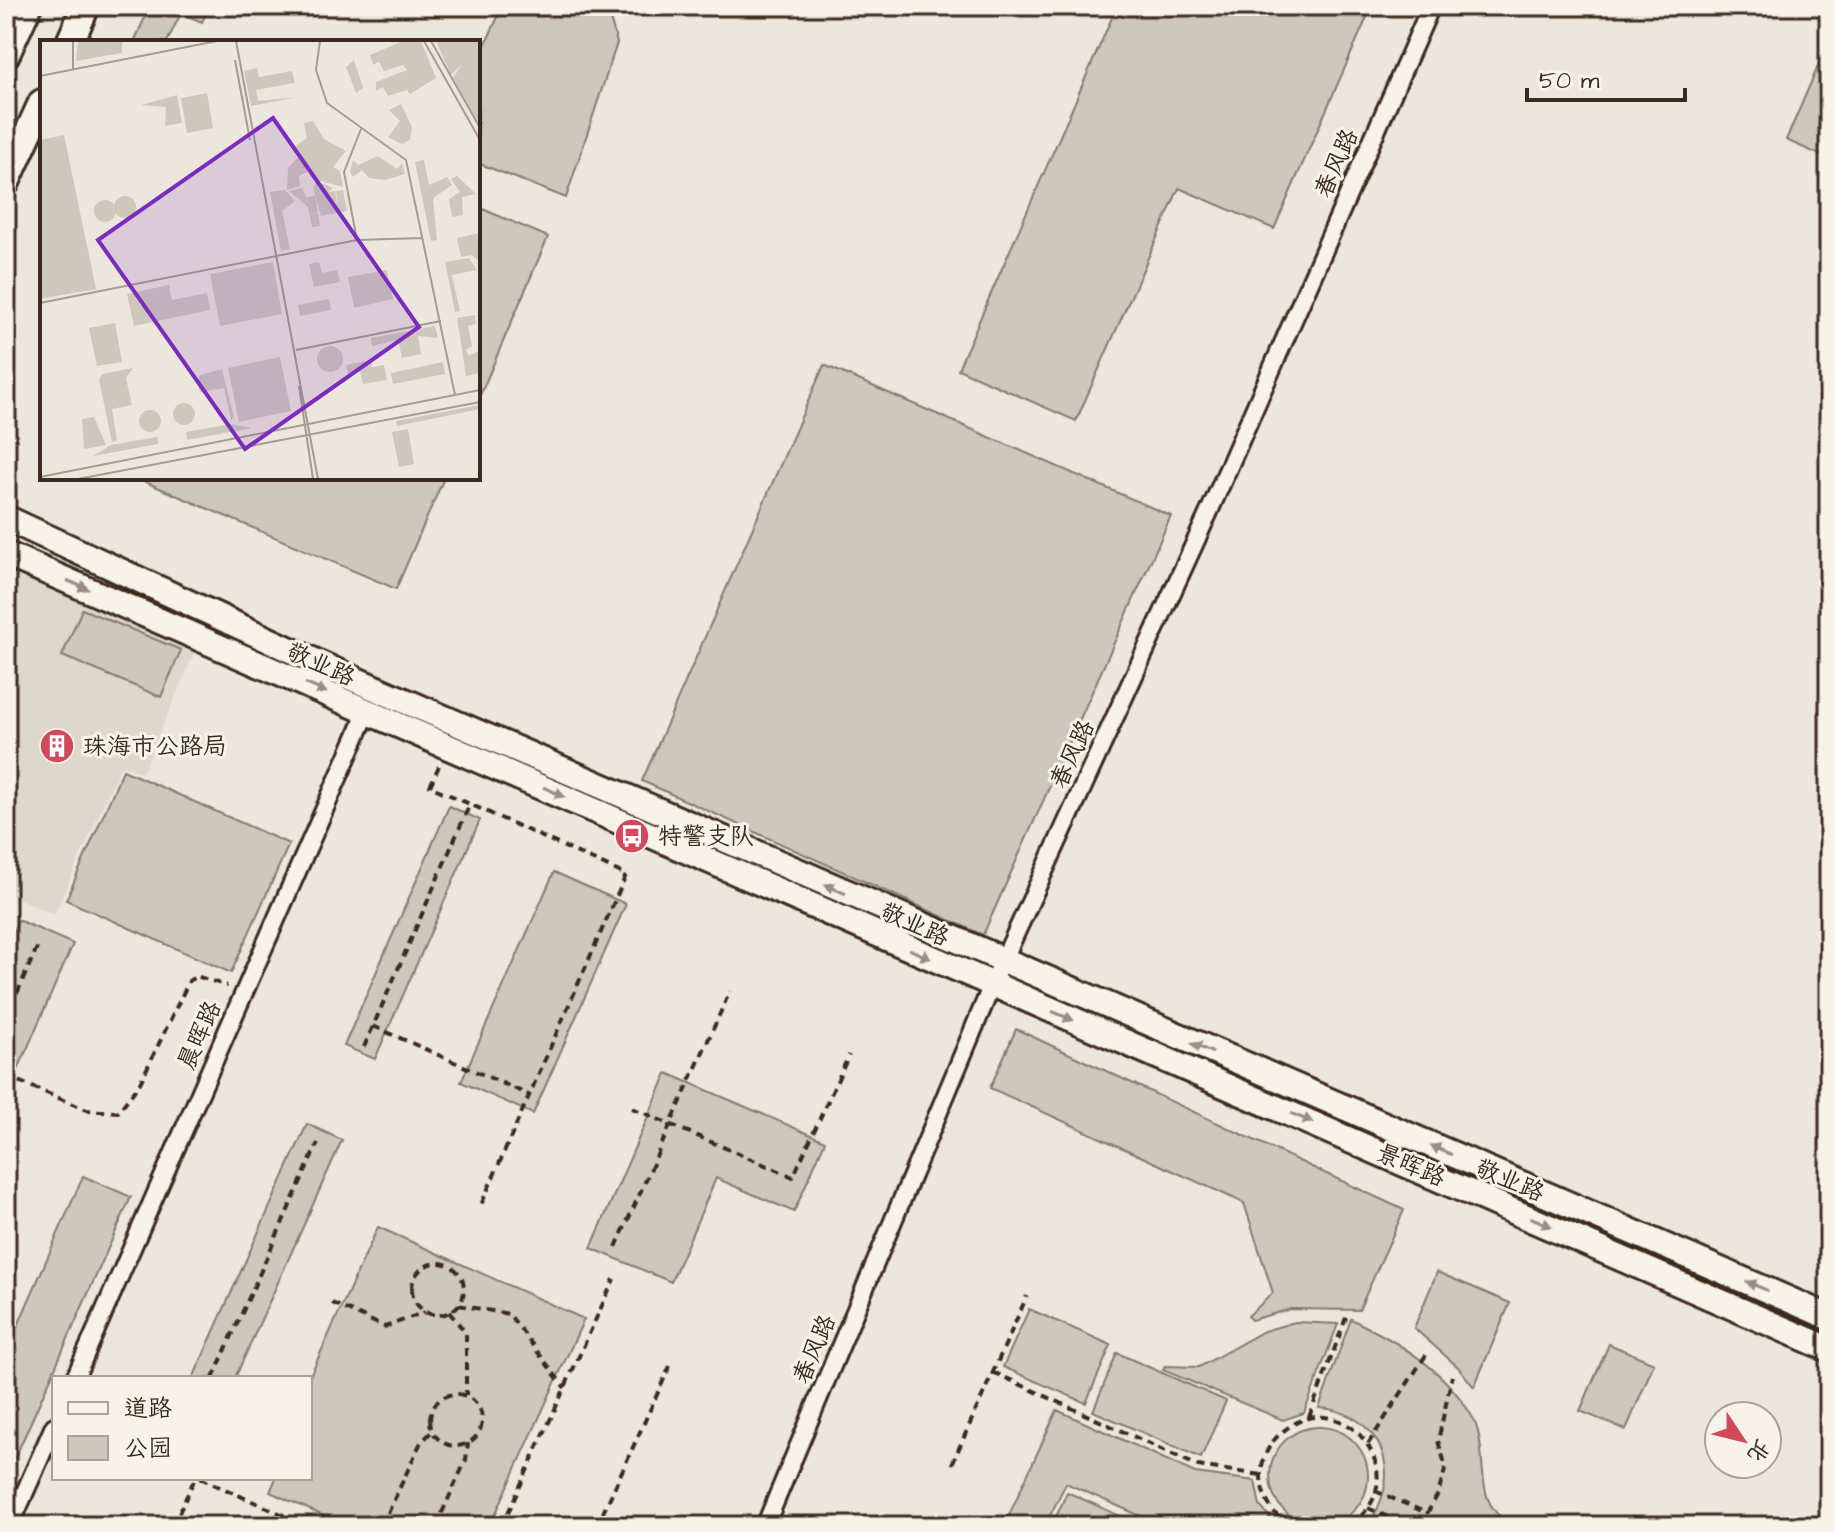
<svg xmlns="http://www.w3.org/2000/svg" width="1835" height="1532" viewBox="0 0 1835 1532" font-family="'Architects Daughter','LXGW WenKai TC',sans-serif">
<rect width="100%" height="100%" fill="#ece7dc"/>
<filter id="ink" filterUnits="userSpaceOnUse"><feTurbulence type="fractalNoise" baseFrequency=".0125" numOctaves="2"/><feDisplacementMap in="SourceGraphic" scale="16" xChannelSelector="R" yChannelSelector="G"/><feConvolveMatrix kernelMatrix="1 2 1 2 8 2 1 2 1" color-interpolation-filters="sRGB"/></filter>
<g filter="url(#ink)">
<path fill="#ddd7cc" d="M 6,567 L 196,650 L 142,773 L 121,765 L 54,915 L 6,893 Z"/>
<path fill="#cec8bc" stroke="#84796d" stroke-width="2" d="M 150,6 L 209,6 L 202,22 L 181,13 L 167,42 L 134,42 Z
M 503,6 L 607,8 L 617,43 L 566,198 L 478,163 L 478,60 Z
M 1117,6 L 1372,6 L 1274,229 L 1179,188 L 1076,421 L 958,369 Z
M 1829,41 L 1829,159 L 1786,140 Z
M 478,207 L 548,237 L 478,400 Z
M 824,365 L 1171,516 L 983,935 L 642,781 Z
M 136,478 L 444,478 L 396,589 Z
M 82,609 L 181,650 L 161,697 L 62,656 Z
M 123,770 L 289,844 L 231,973 L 66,900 Z
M 449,806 L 480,820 L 375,1059 L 344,1046 Z
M 554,872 L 626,904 L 533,1114 L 461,1082 Z
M 18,920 L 73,944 L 6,1097 L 6,947 Z
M 1016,1029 L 1404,1210 L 1359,1310 L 1291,1309 L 1251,1320 L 1248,1316 L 1273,1293 L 1244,1203 L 990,1088 Z
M 667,1073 L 825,1141 L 794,1212 L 716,1178 L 671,1282 L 591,1248 Z
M 307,1124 L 342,1140 L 235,1378 L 193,1378 Z
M 83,1176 L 131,1197 L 6,1478 L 6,1353 Z
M 378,1227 L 584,1319 L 490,1526 L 346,1526 L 270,1492 L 276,1478 L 310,1478 L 309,1378 Z
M 1437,1272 L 1510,1303 L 1474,1387 L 1458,1367 L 1414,1328 Z
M 1029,1309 L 1111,1345 L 1086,1403 L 1003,1367 Z
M 1351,1319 C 1398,1342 1442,1367 1470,1413 C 1494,1450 1466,1505 1515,1526 L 1365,1526 C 1373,1520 1378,1509 1381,1500 C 1399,1453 1366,1410 1319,1408 Z
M 1295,1322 L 1338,1324 L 1304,1413 L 1283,1420 L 1163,1370 L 1165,1366 L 1199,1367 L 1264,1331 Z
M 1609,1344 L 1654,1363 L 1626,1430 L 1580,1411 Z
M 1117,1353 L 1226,1401 L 1201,1458 L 1093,1411 Z
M 1057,1410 L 1195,1473 L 1255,1481 L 1260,1506 L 1277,1526 L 1163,1526 L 1066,1483 L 1045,1526 L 1004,1526 Z
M1270 1476a49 49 0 1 1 98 0a49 49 0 1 1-98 0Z
M 1067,1492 L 1142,1526 L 1052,1526 Z"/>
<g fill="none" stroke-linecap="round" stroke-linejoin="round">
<g stroke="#3b2a1e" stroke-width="22">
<path id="minor" d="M 75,1378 L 368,710
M 10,1526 L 54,1426
M 765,1526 L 992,985 L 1209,512 L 1431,6"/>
</g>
<g stroke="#3b2a1e" stroke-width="30">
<path id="secondary" d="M 6,518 L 338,672 L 1829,1317
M 6,554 L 1829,1349"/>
</g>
<g stroke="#3b2a1e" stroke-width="32">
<path id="primary" d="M 70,42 L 86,6
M 6,54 L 28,6
M 6,182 L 42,103"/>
</g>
<path stroke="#3b2a1e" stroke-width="4" stroke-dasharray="8 6" stroke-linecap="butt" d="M 439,766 L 430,786 L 626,875 L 481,1205
M 6,1019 L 39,943
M 373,1026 L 529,1095
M 364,1047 L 470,804
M 6,1076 L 87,1110 L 118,1112 L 140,1083 L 189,981 L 196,976 L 227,986
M 632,1108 L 793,1177 L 849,1055
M 616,1247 L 730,991
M412 1289a26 26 0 1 1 52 0a26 26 0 1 1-52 0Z
M 332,1303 L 385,1327 L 425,1312
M 458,1305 L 509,1314 L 565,1388
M 449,1312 L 466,1333 L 466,1395
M 993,1372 L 1198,1466 L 1261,1475
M 213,1378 L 318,1143
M430 1420a26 26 0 1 1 52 0a26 26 0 1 1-52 0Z
M 1309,1417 L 1347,1315
M 1368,1444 L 1428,1352
M 952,1464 L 1027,1296
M 200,1478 L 308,1526
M 1375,1491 L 1427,1513
M 1368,1508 L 1408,1526
M 173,1526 L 195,1478
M 382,1526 L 420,1444 L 432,1431
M 436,1526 L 466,1460 L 468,1443
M 502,1526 L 614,1279
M 597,1526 L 670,1366
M 1291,1526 C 1273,1517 1261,1496 1261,1476 C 1261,1460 1269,1443 1281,1433 C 1346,1376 1421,1485 1347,1526
M 1420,1526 L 1438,1494 L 1446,1467 L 1438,1441 L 1452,1376"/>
<use href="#minor" stroke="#f7f3e8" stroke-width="16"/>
<use href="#secondary" stroke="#f7f3e8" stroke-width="24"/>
<use href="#primary" stroke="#f7f3e8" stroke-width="26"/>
</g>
<defs><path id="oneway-solid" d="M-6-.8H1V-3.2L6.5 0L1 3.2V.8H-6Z" transform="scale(2)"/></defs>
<g fill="#998e83">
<use href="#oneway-solid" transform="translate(78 585) rotate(23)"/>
<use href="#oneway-solid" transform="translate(316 688) rotate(23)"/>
<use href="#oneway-solid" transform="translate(554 792) rotate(24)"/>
<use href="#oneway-solid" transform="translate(835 889) rotate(-156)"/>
<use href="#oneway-solid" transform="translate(920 954) rotate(24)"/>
<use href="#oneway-solid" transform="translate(1063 1016) rotate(23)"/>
<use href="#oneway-solid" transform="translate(1202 1048) rotate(-157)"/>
<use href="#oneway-solid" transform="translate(1302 1118) rotate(23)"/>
<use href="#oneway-solid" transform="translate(1441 1150) rotate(-157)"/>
<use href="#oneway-solid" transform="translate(1541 1222) rotate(24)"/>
<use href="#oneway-solid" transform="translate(1757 1286) rotate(-157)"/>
</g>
</g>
<defs>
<g id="building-disc" transform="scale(1.8)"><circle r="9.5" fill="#d1495b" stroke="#f7f3e8"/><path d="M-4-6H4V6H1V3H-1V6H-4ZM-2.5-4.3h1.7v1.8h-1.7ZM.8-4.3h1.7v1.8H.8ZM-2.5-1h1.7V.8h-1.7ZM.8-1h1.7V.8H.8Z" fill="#fff"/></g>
<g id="bus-disc" transform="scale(1.8)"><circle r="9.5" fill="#d1495b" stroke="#f7f3e8"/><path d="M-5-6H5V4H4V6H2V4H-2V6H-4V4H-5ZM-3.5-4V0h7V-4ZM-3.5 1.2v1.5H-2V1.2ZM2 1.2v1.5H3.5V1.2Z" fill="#fff"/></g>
</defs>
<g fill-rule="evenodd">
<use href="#building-disc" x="57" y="746"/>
<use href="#bus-disc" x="632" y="836"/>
</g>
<g text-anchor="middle" stroke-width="6" stroke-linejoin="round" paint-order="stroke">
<g font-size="24" fill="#3b2a1e" stroke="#f7f3e8">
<text transform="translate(1336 163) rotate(-66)" y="8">春风路</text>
<text transform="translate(321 664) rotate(24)" y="8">敬业路</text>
<text transform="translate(1072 754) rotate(-65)" y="8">春风路</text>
<text transform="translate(915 924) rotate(24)" y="8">敬业路</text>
<text transform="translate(199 1035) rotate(-66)" y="8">晨晖路</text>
<text transform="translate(1411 1165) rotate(23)" y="8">景晖路</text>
<text transform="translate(1510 1180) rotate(23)" y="8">敬业路</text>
<text transform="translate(814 1349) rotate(-67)" y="8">春风路</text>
</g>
<g font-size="24" fill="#3b2a1e" stroke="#f7f3e8" text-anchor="start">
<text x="83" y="754">珠海市公路局</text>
<text x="658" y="844">特警支队</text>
</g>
</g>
<g transform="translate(40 40)">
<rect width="440" height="440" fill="#ece7dc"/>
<path d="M 38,1 L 82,1 L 82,13 L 36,21 ZM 363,1 L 381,1 L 396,38 L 370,54 L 367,50 L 348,56 L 343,47 L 336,51 L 336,42 L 367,30 L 363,25 L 344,31 L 339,22 L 333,25 L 330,15 ZM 396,1 L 440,1 L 440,87 L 413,38 L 423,23 L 411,35 ZM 314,20 L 323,48 L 316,53 L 306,27 ZM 217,28 L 219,37 L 252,31 L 255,43 L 216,50 L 218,61 L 257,57 L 211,66 L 204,31 ZM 167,53 L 173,88 L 147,93 L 141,58 ZM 137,55 L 142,83 L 125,86 L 126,67 L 101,65 ZM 361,64 L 372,87 L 370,100 L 362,104 L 348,97 L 360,81 L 349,70 ZM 273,81 L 284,99 L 306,111 L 293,127 L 300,131 L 303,147 L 276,140 L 269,131 L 259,136 L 260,146 L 247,150 L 248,128 L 258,117 L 256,106 L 267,98 L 264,83 ZM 24,95 L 56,249 L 0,259 L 0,100 ZM 338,116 L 357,129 L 362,123 L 365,134 L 345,140 L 329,138 L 322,130 L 313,137 L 310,132 L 313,120 L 318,125 ZM 384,120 L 389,145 L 407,137 L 412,145 L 393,158 L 397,200 L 391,201 L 375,122 ZM 417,136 L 436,154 L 422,157 L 423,175 L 412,177 L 409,159 L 420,152 L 411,139 ZM 277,141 L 293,148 L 288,152 L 295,151 L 298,167 L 296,151 L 303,150 L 307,171 L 281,176 L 273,148 ZM 262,148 L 266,157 L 275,156 L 278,172 L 271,174 L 278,173 L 280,186 L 272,187 L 268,167 L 249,151 ZM 245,150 L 255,161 L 242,171 L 250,209 L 241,211 L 230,152 ZM74 167a11 11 0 1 1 22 0a11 11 0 1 1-22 0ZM54 171a11 11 0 1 1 22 0a11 11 0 1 1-22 0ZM 440,193 L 440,222 L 432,215 L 421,217 L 417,198 ZM 429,218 L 437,230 L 412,235 L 420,271 L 415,272 L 405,222 ZM 233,222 L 242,274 L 180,286 L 170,234 ZM 279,222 L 282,233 L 297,230 L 300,242 L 274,247 L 269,224 ZM 347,230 L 353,259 L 314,268 L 308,237 ZM 129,245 L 132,260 L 167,253 L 170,270 L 94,286 L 87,254 ZM 289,259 L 291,270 L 260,276 L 258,265 ZM 435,275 L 436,284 L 428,286 L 432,306 L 426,310 L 429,316 L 440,310 L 440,333 L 426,336 L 417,278 ZM 75,283 L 82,322 L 57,326 L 49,288 ZM 395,286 L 398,298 L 378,296 L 381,314 L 362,318 L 358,300 L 332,306 L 331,298 ZM277 319a13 13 0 1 1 26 0a13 13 0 1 1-26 0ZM 240,317 L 251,371 L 199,382 L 188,328 ZM 331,320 L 332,327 L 344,325 L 347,340 L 323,344 L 320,331 L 308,334 L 306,325 ZM 403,322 L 405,334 L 353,344 L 351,333 ZM 93,328 L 86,338 L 92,365 L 72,369 L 77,401 L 72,402 L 59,340 L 62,334 ZM 182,329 L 194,378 L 191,380 L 184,348 L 160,352 L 157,343 L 160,335 ZM133 374a11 11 0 1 1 22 0a11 11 0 1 1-22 0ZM 440,365 L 440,369 L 357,386 L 356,381 ZM99 381a11 11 0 1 1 22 0a11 11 0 1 1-22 0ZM 54,377 L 66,405 L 44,409 L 42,379 ZM 191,384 L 212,388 L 147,400 L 146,392 ZM 368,389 L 374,424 L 359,427 L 352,392 ZM 117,397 L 118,404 L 53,416 L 71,405 Z" fill="#cec8bc"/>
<path fill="none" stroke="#a59b90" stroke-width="2" d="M 33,1 L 33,29M 196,1 L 278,439M 280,1 L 276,30 L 287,63 L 366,120 L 415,355M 384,1 L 440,100M 391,1 L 440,88M 195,20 L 210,100M 0,36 L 177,1M 317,200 L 304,132 L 321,89M 0,263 L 317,200 L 383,198M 256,310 L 401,281M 259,346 L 273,439M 0,437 L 440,350M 38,439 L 440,362"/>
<path fill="#7b2cbf" fill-opacity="0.15" stroke="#7b2cbf" stroke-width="4" d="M 233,78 L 379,287 L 205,409 L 58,200 Z"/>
<rect width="440" height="440" fill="none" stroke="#3b2a1e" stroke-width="4"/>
</g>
<rect width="1835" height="1532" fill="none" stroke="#f7f3e8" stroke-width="32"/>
<rect x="16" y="16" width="1803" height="1500" fill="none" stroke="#3b2a1e" stroke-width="3" filter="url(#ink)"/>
<rect x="52" y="1376" width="260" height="104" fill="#f7f3e8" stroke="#aca397" stroke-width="2"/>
<rect x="68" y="1402" width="40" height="12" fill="#f7f3e8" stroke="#aca397" stroke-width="2"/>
<text x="124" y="1416" font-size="24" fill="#3b2a1e">道路</text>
<rect x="68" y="1436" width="40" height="24" fill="#cec8bc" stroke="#aca397" stroke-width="2"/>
<text x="124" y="1456" font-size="24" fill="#3b2a1e">公园</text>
<g transform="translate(1743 1440) rotate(125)"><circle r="38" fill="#f7f3e8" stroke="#aca397" stroke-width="2"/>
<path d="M0-6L14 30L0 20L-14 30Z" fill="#d1495b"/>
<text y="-12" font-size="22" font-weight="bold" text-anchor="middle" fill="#3b2a1e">北</text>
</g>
<path d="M1527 88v12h158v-12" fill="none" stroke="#3b2a1e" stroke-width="4"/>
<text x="1539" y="88" font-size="24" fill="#3b2a1e" stroke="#f7f3e8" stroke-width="6" paint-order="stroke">50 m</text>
</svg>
